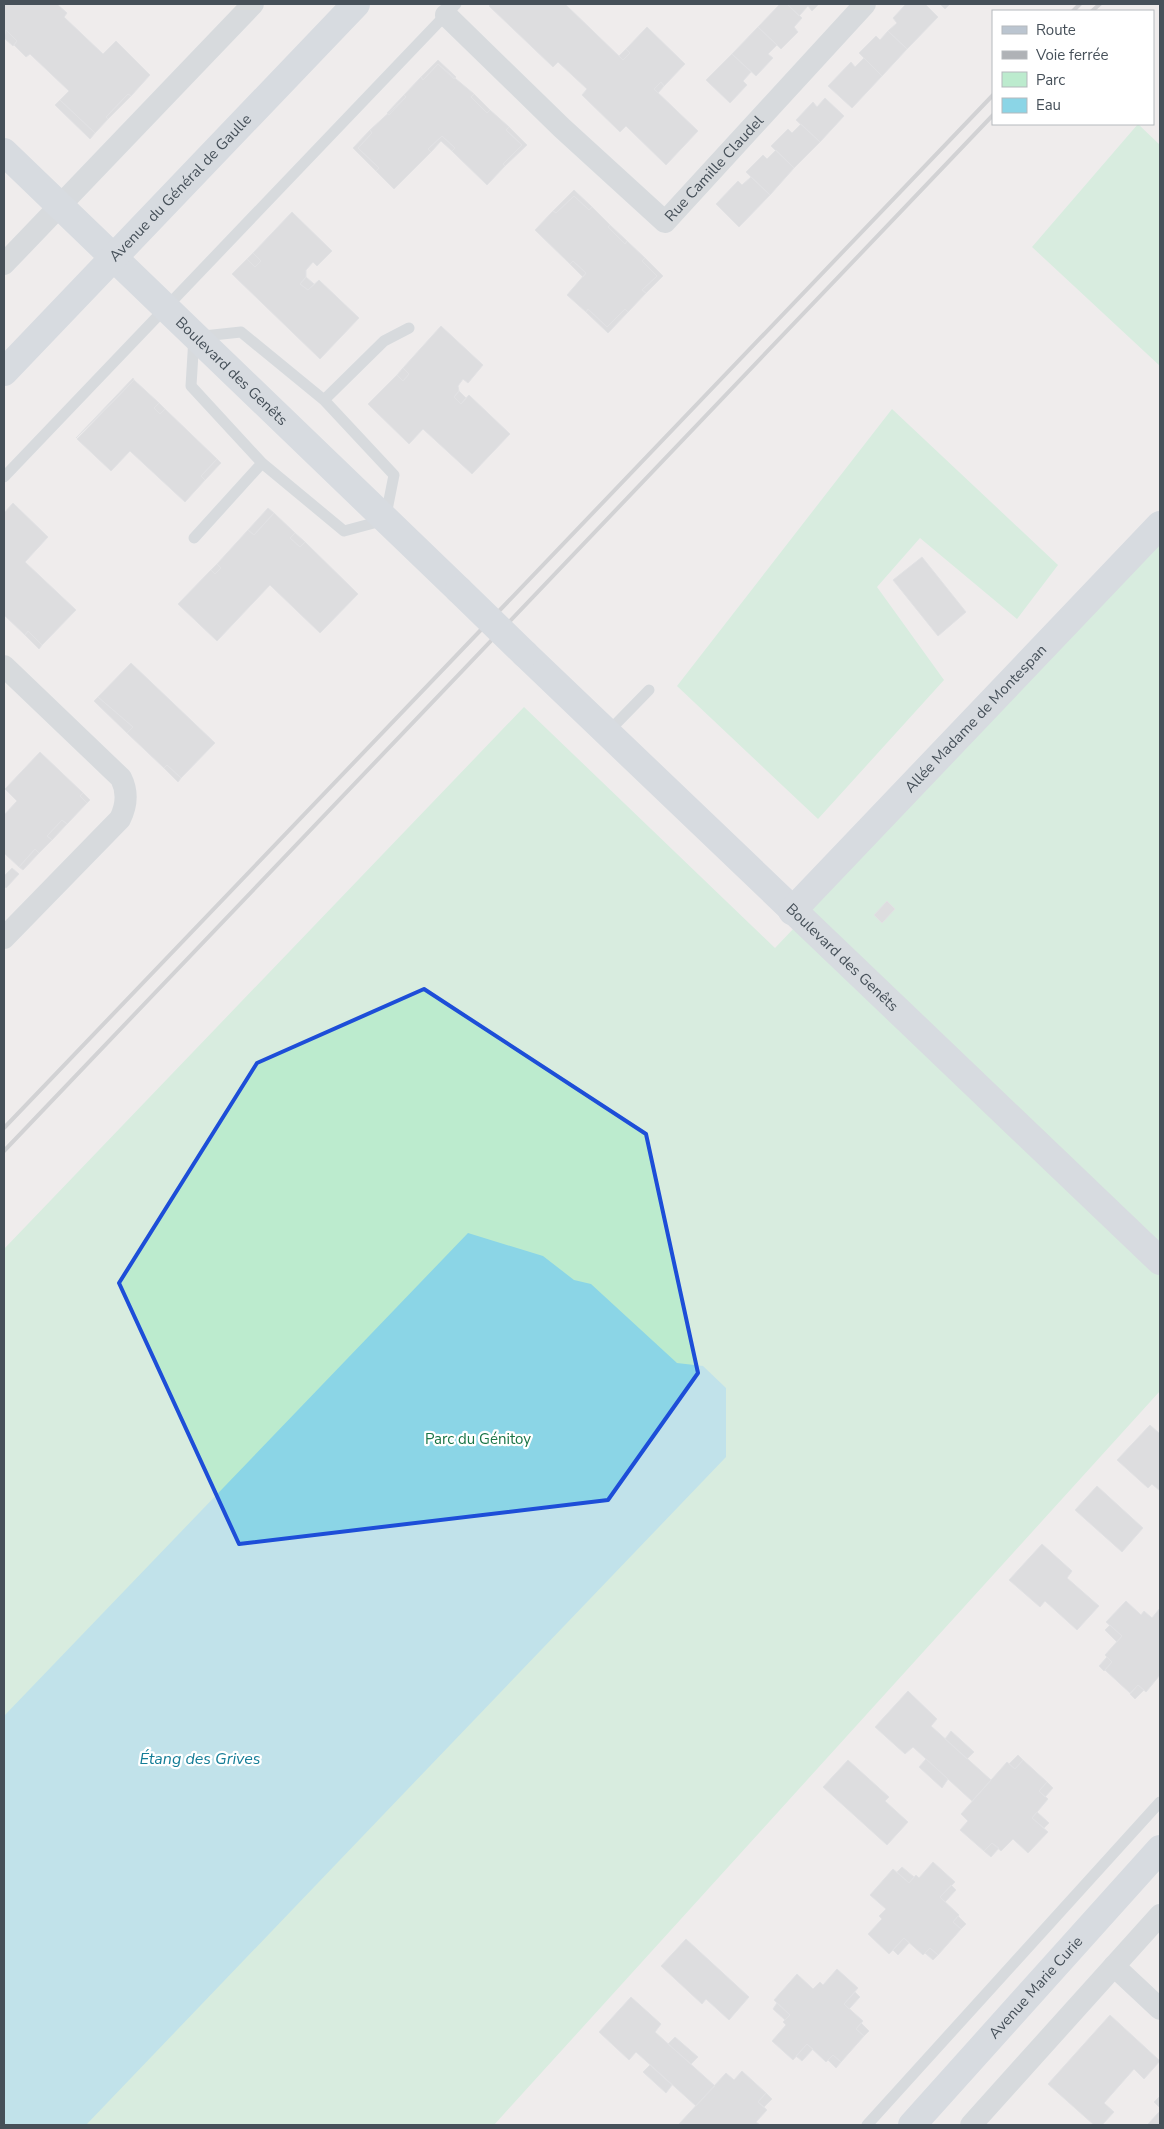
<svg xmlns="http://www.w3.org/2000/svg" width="1164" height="2129" viewBox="0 0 1164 2129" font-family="'Nunito Sans',sans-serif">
<rect width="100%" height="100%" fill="#efecec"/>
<path fill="#bcebce" d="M 1138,124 L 1160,145 L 1160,366 L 1032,247 Z
M 892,409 L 1058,565 L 1017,619 L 920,538 L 877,587 L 944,680 L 818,819 L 677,686 Z
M 1160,544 L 1160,1391 L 494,2125 L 4,2125 L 4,1249 L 524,707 L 775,948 Z"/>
<path fill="#8bd5e6" d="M 468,1233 L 543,1256 L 574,1280 L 591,1284 L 677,1363 L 703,1366 L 726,1388 L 726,1457 L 86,2125 L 4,2125 L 4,1716 Z"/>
<path fill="#c7c9cf" stroke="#d1d3d8" d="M 4,4 L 57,4 L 67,13 L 64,17 L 103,54 L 116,41 L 150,75 L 131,96 L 128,94 L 106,117 L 108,119 L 95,133 L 60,100 L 69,91 L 30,54 L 26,57 L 14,45 L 17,41 L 6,30 L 4,33 Z
M 491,4 L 565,4 L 623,60 L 630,53 L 626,49 L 647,27 L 685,64 L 664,86 L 661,82 L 654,89 L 698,131 L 666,165 L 626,126 L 620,132 L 582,95 L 587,89 L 558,62 L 553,67 L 489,6 Z
M 780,4 L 787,4 L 802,18 L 794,27 L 798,32 L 781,49 L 758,27 Z
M 787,4 L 819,4 L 812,11 L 808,6 L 799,16 Z
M 906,4 L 925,4 L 938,17 L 907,49 L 888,31 L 897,23 L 893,18 Z
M 940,4 L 950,4 L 945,9 Z
M 758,27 L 777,45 L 768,54 L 773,58 L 756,76 L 732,54 Z
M 6,30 L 17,41 L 13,46 L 4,38 Z
M 888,31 L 907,49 L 882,76 L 859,53 L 876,36 L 880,40 Z
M 626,49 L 630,53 L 623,60 L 619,56 Z
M 732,54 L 751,72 L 743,81 L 747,85 L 730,103 L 706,80 Z
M 864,58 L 882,76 L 852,108 L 828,86 L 851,62 L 855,67 Z
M 438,60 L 456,77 L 454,79 L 438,64 L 423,80 L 421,77 Z
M 438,64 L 474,94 L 471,97 L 487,113 L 490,110 L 509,127 L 506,130 L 522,145 L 503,164 L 505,166 L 487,185 L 452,151 L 455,148 L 442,136 L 428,149 L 431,152 L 394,189 L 376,171 L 379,168 L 358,148 L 372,133 L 370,130 L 406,97 L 404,95 L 421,77 L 423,80 Z
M 661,82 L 664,86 L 658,93 L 654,89 Z
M 128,94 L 131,96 L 108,119 L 106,117 Z
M 474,94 L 490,110 L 487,113 L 471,97 Z
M 404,95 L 406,97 L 389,115 L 387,113 Z
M 825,98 L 844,116 L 820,142 L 796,120 L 813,102 L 817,107 Z
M 60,100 L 95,133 L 90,139 L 55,105 Z
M 801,124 L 820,142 L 794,168 L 771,146 L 788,129 L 792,133 Z
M 509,127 L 527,145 L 505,166 L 503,164 L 522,145 L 506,130 Z
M 370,130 L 372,133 L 358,148 L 379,168 L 376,171 L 353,148 Z
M 442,136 L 455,148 L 452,151 L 441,141 L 431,152 L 428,149 Z
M 776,150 L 794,168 L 770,195 L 746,172 L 763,155 L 767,159 Z
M 751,177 L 770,195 L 739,227 L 716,204 L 738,181 L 742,185 Z
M 574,190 L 592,207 L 589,210 L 574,196 L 556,213 L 553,211 Z
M 574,196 L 589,210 L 592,207 L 610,225 L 608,227 L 625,244 L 627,241 L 645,258 L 642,261 L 657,276 L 642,290 L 646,293 L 628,312 L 625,309 L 607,327 L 588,309 L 586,312 L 567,295 L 586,273 L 573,261 L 570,264 L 535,230 L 553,211 L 556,213 Z
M 292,212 L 332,251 L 317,266 L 313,262 L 306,270 L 306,277 L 300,284 L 308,290 L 319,280 L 359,318 L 320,359 L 232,274 L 247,259 L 255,267 L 261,261 L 253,253 Z
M 610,225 L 627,241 L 625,244 L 608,227 Z
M 253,253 L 261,261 L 255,267 L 247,259 Z
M 645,258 L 663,276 L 646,293 L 642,290 L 657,276 L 642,261 Z
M 573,261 L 586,273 L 583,277 L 570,264 Z
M 306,277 L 314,284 L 308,290 L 300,284 Z
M 588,309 L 607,327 L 625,309 L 628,312 L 608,333 L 586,312 Z
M 441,326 L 483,365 L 468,383 L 463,379 L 458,386 L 459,391 L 454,397 L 461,404 L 469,395 L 510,434 L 472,474 L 423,429 L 409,444 L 368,404 L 397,375 L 403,381 L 409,374 L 403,368 Z
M 403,368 L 409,374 L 403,381 L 397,375 Z
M 133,378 L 134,380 L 76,438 Z
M 134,380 L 159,403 L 154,408 L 160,414 L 165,409 L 217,459 L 201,476 L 205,480 L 185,502 L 130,451 L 111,471 L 77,439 Z
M 459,391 L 466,398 L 461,404 L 454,397 Z
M 159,403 L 165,409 L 160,414 L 154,408 Z
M 217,459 L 221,463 L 205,480 L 201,476 Z
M 13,503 L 48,537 L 25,562 L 76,610 L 42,645 L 28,631 L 25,635 L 4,615 L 4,513 Z
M 268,508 L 274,513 L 254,535 L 248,530 Z
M 274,513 L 295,533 L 290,538 L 300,547 L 305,542 L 358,594 L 320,633 L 270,585 L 217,641 L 178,604 L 211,570 L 215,574 L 221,568 L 217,564 L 248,530 L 254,535 Z
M 295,533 L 305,542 L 300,547 L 290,538 Z
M 922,557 L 966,612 L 938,636 L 893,580 Z
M 217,564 L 221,568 L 215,574 L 211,570 Z
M 28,631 L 42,645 L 39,649 L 25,635 Z
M 131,663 L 215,743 L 181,778 L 167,765 L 164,768 L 127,733 L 133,727 L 98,697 Z
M 98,697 L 133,727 L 127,733 L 94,701 Z
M 40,752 L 83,793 L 80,796 L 87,803 L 67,824 L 62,820 L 47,836 L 52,840 L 39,853 L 35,849 L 19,867 L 4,853 L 4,815 L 17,801 L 5,789 Z
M 167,765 L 181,778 L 178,782 L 164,768 Z
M 83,793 L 90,800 L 87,803 L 80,796 Z
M 62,820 L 67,824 L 52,840 L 47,836 Z
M 35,849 L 39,853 L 23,870 L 19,867 Z
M 12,868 L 19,874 L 6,888 L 4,886 L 4,876 Z
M 887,901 L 895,909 L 882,923 L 874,915 Z
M 1150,1425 L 1160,1434 L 1160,1491 L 1152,1484 L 1148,1488 L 1117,1460 Z
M 1097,1486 L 1143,1528 L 1122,1552 L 1075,1510 Z
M 1042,1544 L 1072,1571 L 1067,1578 L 1099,1606 L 1077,1630 L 1045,1601 L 1040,1607 L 1009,1580 Z
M 1126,1601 L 1141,1615 L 1144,1611 L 1152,1618 L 1160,1608 L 1160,1675 L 1146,1692 L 1138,1685 L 1130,1693 L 1105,1670 L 1112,1662 L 1105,1655 L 1122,1636 L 1106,1622 Z
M 1110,1625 L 1122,1636 L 1117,1642 L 1105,1630 Z
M 1107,1657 L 1112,1662 L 1104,1671 L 1099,1666 Z
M 1138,1685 L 1144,1690 L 1135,1699 L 1130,1694 Z
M 908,1691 L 937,1719 L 931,1726 L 991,1780 L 972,1801 L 913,1747 L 905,1754 L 875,1727 Z
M 951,1731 L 974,1752 L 967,1759 L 945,1739 Z
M 1018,1755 L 1023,1760 L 1015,1769 L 1009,1764 Z
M 926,1759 L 948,1779 L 942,1788 L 919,1767 Z
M 848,1760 L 889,1797 L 885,1801 L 908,1822 L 887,1845 L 823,1787 Z
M 1023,1760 L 1047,1782 L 1039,1791 L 1048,1799 L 1032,1818 L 1048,1832 L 1028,1853 L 1013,1839 L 1001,1851 L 992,1843 L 984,1851 L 960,1830 L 968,1821 L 961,1814 L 1007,1762 L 1015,1769 Z
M 1047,1782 L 1053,1788 L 1045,1797 L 1039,1791 Z
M 1037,1812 L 1049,1823 L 1044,1828 L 1032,1818 Z
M 992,1843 L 999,1848 L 991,1857 L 984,1851 Z
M 933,1862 L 955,1882 L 940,1897 L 959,1915 L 953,1922 L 961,1929 L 938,1955 L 930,1948 L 923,1955 L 904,1938 L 889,1954 L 868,1934 L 882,1919 L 879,1916 L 886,1909 L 870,1895 L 893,1869 L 909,1883 L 916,1875 L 919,1878 Z
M 902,1867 L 914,1877 L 909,1883 L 897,1872 Z
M 951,1885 L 956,1890 L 945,1902 L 940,1897 Z
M 958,1916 L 966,1924 L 961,1929 L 953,1922 Z
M 904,1938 L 909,1943 L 898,1955 L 893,1950 Z
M 686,1939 L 749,1997 L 729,2020 L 706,1999 L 702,2004 L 661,1966 Z
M 930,1948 L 938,1955 L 933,1960 L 925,1953 Z
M 837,1969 L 858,1988 L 844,2004 L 863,2021 L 856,2029 L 864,2036 L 841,2062 L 833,2055 L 826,2062 L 807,2044 L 793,2060 L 772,2041 L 786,2025 L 783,2022 L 790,2015 L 774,2000 L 797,1974 L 813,1989 L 820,1982 L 823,1985 Z
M 855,1992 L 860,1997 L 849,2009 L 844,2004 Z
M 631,1997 L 661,2024 L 655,2032 L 715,2086 L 696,2106 L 636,2052 L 629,2060 L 599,2032 Z
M 777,2003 L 790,2015 L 785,2020 L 773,2009 Z
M 1110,2015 L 1160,2061 L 1144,2079 L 1134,2069 L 1104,2103 L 1114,2112 L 1102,2125 L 1094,2125 L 1048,2084 Z
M 861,2023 L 869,2031 L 864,2036 L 856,2029 Z
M 675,2037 L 698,2057 L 691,2064 L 668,2044 Z
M 807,2044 L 813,2049 L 802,2061 L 796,2056 Z
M 833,2055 L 841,2062 L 836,2068 L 828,2060 Z
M 650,2065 L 672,2085 L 666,2093 L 643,2072 Z
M 742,2071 L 766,2093 L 758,2102 L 767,2110 L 756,2122 L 760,2125 L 679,2124 L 726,2073 L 734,2080 Z
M 766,2093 L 772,2099 L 764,2107 L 758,2102 Z
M 1160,2096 L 1160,2108 L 1154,2102 Z
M 1160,2111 L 1160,2125 L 1150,2125 L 1148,2124 Z"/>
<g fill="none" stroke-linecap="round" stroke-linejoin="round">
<path stroke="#bbc4cb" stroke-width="11" d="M 241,332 L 324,400 L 394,475 L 385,520 L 344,531 L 262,463 L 191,386 L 194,337 Z
M 324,400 L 384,341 L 409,328
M 4,477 L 456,4
M 194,538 L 262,463
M 607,733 L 649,690
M 867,2125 L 1160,1802"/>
<g stroke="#bbc4cb" stroke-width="22">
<path id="s1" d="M 446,15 L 562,128 L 665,222 L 865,4"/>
<path d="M 4,264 L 253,4"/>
<path d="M 4,666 L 121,778 C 128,792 127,805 120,819 L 4,938"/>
<path d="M 1114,1966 L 1160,2009"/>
<path d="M 971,2125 L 1160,1915"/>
</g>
<g stroke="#bbc5d0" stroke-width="28">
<path id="s2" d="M 4,152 L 459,590"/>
<path id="s3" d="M 4,372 L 356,4"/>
<path id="s4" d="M 525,654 L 1160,1261"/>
<path id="s5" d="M 792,911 L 1160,525"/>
<path id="s6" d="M 912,2125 L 1160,1849"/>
</g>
<path stroke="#afb2b6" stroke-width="4" d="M 1073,11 L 1080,4
M 1092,11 L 1100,4
M 4,1128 L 993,95
M 4,1151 L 993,115"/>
<path stroke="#bbc5d0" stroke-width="28" d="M 459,590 L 525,654"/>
</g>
<path d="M0 0H1164V2129H0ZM 424,989 L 646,1134 L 698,1373 L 608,1500 L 239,1544 L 119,1283 L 257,1063 Z" fill="#efecec" fill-opacity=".55" fill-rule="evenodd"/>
<path fill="none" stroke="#1d4ed8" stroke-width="4" stroke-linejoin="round" d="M 424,989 L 646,1134 L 698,1373 L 608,1500 L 239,1544 L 119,1283 L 257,1063 Z"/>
<g text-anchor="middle" stroke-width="4.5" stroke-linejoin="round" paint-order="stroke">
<g font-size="15" fill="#465059" stroke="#fff">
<text dy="5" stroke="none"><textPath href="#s1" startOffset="374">Rue Camille Claudel</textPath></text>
<text dy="5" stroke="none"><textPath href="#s3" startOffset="255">Avenue du Général de Gaulle</textPath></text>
<text dy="5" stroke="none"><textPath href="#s2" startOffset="316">Boulevard des Genêts</textPath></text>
<text dy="5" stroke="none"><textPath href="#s5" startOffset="266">Allée Madame de Montespan</textPath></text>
<text dy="5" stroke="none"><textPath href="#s4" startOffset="439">Boulevard des Genêts</textPath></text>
<text dy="5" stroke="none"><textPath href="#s6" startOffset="185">Avenue Marie Curie</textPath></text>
</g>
<g font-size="15" fill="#1b7547" stroke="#fff">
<text x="478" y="1444">Parc du Génitoy</text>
</g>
<g font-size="16" font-style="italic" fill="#147d97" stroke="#fff">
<text x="200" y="1764">Étang des Grives</text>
</g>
</g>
<rect width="1164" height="2129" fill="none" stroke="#465059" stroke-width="10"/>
<rect x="992" y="10" width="162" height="115" fill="#ffffff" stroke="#b5b9bd"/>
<rect x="1002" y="26" width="25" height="8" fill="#bbc5d0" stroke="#b5b9bd"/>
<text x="1036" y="35" font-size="15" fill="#465059">Route</text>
<rect x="1002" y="51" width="25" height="8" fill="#afb2b6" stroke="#b5b9bd"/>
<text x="1036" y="60" font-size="15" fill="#465059">Voie ferrée</text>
<rect x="1002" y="72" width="25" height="15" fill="#bcebce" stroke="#b5b9bd"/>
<text x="1036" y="85" font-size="15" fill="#465059">Parc</text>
<rect x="1002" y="98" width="25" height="15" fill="#8bd5e6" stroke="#b5b9bd"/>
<text x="1036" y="110" font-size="15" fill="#465059">Eau</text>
</svg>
